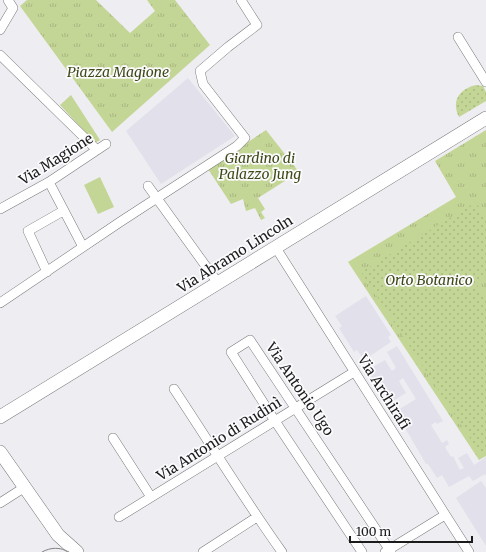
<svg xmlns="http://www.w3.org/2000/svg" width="486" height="552" viewBox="0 0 486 552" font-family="Merriweather,serif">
<defs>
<pattern id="park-tufts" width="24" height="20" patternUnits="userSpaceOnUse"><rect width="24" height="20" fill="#c4d696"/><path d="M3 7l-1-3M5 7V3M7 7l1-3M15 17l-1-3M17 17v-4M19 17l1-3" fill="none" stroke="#a8b781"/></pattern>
<pattern id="garden-dots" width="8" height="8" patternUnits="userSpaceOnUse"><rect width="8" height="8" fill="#c4d696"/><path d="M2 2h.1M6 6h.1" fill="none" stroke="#a8b781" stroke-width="1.8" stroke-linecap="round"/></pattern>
</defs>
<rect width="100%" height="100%" fill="#eeedf1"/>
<path fill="#e1e0eb" d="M 188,78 L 235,136 L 161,184 L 126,131 Z
M 366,296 L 391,335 L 388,337 L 391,342 L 364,360 L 357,350 L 354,352 L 339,328 L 342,326 L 335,316 Z
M 397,346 L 443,421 L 437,424 L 436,422 L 431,425 L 442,443 L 447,440 L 449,444 L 445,447 L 451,457 L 453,456 L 460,470 L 464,468 L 458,458 L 467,453 L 474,465 L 486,457 L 486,476 L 485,474 L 473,481 L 469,476 L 449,487 L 442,475 L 437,478 L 428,464 L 426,464 L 405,428 L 408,426 L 398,410 L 416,399 L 403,378 L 399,381 L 406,393 L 388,404 L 381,392 L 386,389 L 380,379 L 374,383 L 366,371 L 385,360 L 392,371 L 396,368 L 387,352 Z
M 481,481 L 486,488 L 486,546 L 456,498 Z"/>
<path fill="#c4d696" d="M 71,95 L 100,140 L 95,143 L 60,105 Z
M 100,177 L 114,207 L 98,214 L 84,185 Z"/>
<path fill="url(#park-tufts)" d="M 27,0 L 96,0 L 130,33 L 155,11 L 147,0 L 175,0 L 210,45 L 112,132 L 20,6 Z
M 266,130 L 299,172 L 258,198 L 265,209 L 261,212 L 265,218 L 261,220 L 255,208 L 246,211 L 243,199 L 231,204 L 208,169 Z
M 486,130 L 486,456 L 479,460 L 348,262 L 456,197 L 435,161 Z"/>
<path fill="url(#garden-dots)" d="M 476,85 L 483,86 L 486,92 L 486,101 L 459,117 C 451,101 459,89 476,85 Z
M 476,202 L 486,219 L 486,277 L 476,283 L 486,299 L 486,453 L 481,455 L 361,272 Z"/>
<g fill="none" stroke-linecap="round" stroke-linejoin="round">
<g stroke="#7a7a7d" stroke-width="10">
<path id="street" d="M 0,30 L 13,8 L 8,0
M 458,37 L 486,82
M 0,55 L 97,150
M 49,182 L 83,247
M 148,186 L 218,283
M 0,209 L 49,182 L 106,144
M 276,248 L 469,552
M 47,272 L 28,231 L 63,211
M 0,303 L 120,222 L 237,146 L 245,138 L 203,84 L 200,71 L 228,47 L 257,25 L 241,0
M 174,389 C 210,443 244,499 282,552
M 113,438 L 151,497
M 0,503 L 25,487
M 119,517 L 354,372
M 203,552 L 257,517
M 362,552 L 275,421 L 231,352 L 250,340 L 391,552
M 385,552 L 445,515"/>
</g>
<g stroke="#7a7a7d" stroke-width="14">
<path id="secondary" d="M 0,417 L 486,118
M 0,452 L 58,535 L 77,552"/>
</g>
<use href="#street" stroke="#fff" stroke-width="9"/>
<use href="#secondary" stroke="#fff" stroke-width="13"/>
<path stroke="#838285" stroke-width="1" d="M 42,552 C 51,547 60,547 69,552"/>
</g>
<g text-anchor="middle" stroke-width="3.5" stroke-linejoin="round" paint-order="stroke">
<g font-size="14" font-style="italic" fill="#3e4917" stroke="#fbfbfe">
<text x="118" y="77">Piazza Magione</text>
<text x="260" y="163">Giardino di<tspan x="260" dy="16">Palazzo Jung</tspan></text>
<text x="429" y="285">Orto Botanico</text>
</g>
<g font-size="14" fill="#1b1b1c" stroke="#fbfbfe">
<text transform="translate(56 159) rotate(-32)" y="5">Via Magione</text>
<text transform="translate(235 254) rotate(-32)" y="5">Via Abramo Lincoln</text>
<text transform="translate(300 389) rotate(56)" y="5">Via Antonio Ugo</text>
<text transform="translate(384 392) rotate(58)" y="5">Via Archirafi</text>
<text transform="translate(219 439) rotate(-32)" y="5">Via Antonio di Rudinì</text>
</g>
</g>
<path d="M350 536v6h122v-6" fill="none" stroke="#1b1b1c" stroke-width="2"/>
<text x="356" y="536" font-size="12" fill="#1b1b1c" stroke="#fbfbfe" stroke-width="3" paint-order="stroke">100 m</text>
</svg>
